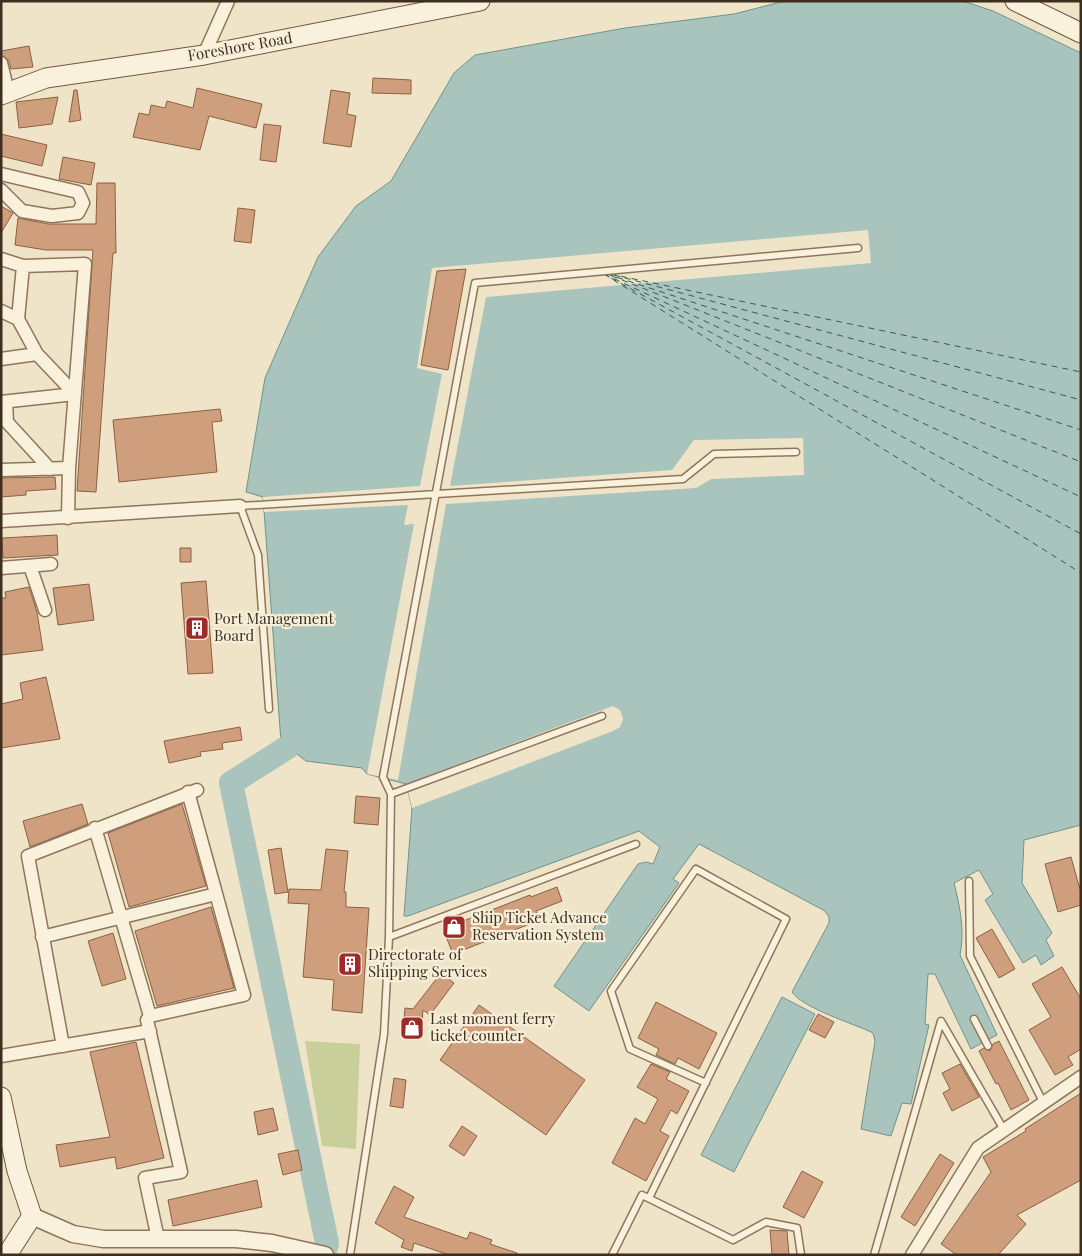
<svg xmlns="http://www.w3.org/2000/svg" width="1082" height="1256" viewBox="0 0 1082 1256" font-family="'Playfair Display',serif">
<rect width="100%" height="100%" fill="#f0e4c8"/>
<path fill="#c9cf9b" d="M 305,1041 L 360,1044 L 356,1149 L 322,1146 Z"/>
<path fill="#a9c4bc" stroke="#6f938a" d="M 785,1 L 963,1 L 993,11 L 1081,53 L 1081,825 L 1024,840 L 1022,883 L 1052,933 L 1046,940 L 1054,956 L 1041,965 L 1036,955 L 1023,963 L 985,900 L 993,894 L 979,870 L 954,883 C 960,907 965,931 960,955 L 997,1035 L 971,1049 L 935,974 L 928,974 L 925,1024 L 929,1025 L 911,1104 L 902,1103 L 891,1136 L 861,1129 L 875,1041 L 873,1033 C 853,1023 804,1009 792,992 L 829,923 L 829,917 L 825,911 L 699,844 L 673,879 L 679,883 L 589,1011 L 554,986 L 638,864 L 646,862 L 653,864 L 660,847 L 639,831 L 408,916 L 404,916 L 412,808 L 406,784 L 367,774 L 362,768 L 306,761 L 281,742 L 263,497 L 246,492 L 265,378 L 318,257 L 356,206 L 391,181 L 454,73 L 475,55 L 625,28 L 734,14 Z
M 782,997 L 815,1014 L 734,1172 L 701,1155 Z"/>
<path fill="#f0e4c8" d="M 868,230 L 871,263 L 486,297 L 450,486 L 672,470 L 694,440 L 803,438 L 804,475 L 711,479 L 696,488 L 446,504 L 398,780 L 367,774 L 414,524 L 404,525 L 408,505 L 264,512 L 263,497 L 420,486 L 442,374 L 417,368 L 432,268 Z
M 613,706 L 620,710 L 623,719 L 620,727 L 613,731 L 412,808 L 406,784 Z"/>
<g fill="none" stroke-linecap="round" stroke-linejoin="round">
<path stroke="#a9c4bc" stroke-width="24" d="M 288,747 L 231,783 L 327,1243 L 324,1255"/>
<path stroke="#2f5d5a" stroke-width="1" stroke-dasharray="6 5" stroke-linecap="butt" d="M 604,274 L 1081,573
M 604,274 L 1081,497
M 607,274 L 1081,430
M 610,274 L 1081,372
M 614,275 L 1081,400
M 612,276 L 1081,462
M 611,278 L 1081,534"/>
</g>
<path fill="#cf9f7d" stroke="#8d5f41" d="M 29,46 L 33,67 L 11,69 L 9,61 L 1,55 L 1,51 Z
M 373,78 L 411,80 L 411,94 L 372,93 Z
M 197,88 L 262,104 L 256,128 L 209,116 L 200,150 L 133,137 L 139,113 L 149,115 L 151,105 L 165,108 L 167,101 L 193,108 Z
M 74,90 L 77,90 L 81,120 L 69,122 Z
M 331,90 L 350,93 L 347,114 L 356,116 L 351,147 L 323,143 Z
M 58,97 L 52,124 L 19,128 L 16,102 Z
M 264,124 L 281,126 L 276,162 L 260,160 Z
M 1,134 L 47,145 L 42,166 L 1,156 Z
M 63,157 L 95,163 L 91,185 L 59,179 Z
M 97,183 L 115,183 L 116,253 L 113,253 L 96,492 L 77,491 L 93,250 L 46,250 L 15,245 L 18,218 L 48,224 L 96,224 Z
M 1,206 L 13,213 L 1,233 Z
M 238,208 L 255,210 L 251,243 L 234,241 Z
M 466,269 L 448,370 L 421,365 L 437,271 Z
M 220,409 L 222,421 L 212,422 L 217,472 L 119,482 L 113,420 Z
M 55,477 L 56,489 L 26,491 L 26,495 L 1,497 L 1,478 Z
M 57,535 L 58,555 L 3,558 L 2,538 Z
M 180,548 L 191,548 L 191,562 L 180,562 Z
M 206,581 L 213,673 L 188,674 L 181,583 Z
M 89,584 L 94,620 L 58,625 L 53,588 Z
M 29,587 L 37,612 L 43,650 L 1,655 L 1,598 L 6,598 L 5,592 Z
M 46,677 L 60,739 L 1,748 L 1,704 L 23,699 L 20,683 Z
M 240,727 L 242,740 L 222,743 L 223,749 L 200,752 L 201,756 L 169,763 L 164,741 Z
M 356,796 L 380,798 L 378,825 L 354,823 Z
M 82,804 L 88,824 L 30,847 L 23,821 Z
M 182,804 L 206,886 L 129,907 L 108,833 Z
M 281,848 L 288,892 L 275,894 L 268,850 Z
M 326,849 L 348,851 L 344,892 L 346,892 L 346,907 L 369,908 L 362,1013 L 332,1010 L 334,980 L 303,977 L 309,904 L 288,903 L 289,889 L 321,890 Z
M 1071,857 L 1081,893 L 1081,905 L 1058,912 L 1045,864 Z
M 557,887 L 562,901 L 536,911 L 540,920 L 453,954 L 443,929 L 530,895 L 531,897 Z
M 211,907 L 234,988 L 157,1006 L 135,931 Z
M 992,929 L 1015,969 L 999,978 L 976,938 Z
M 113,933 L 126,979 L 102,986 L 88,941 Z
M 1062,967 L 1081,999 L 1081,1049 L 1068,1057 L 1073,1065 L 1055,1075 L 1029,1030 L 1051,1017 L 1032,984 Z
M 441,973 L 454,983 L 430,1015 L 423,1010 L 421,1034 L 403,1032 L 405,1008 L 413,1009 Z
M 656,1002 L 717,1033 L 699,1069 L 678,1058 L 675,1064 L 656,1055 L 659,1049 L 638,1038 Z
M 479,1005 L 585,1080 L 546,1135 L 440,1060 Z
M 818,1014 L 834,1022 L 825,1038 L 809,1030 Z
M 999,1041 L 1029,1100 L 1011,1110 L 998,1083 L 996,1084 L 979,1051 L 984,1048 L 990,1051 L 993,1044 Z
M 136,1042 L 164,1158 L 117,1169 L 115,1157 L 60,1167 L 56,1145 L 110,1137 L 90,1052 Z
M 651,1064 L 670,1072 L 666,1079 L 689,1091 L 677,1114 L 671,1110 L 660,1131 L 669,1136 L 646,1181 L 612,1163 L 635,1118 L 645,1124 L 658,1099 L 637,1087 Z
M 960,1064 L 979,1097 L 952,1111 L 943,1093 L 950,1089 L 942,1073 Z
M 394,1078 L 406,1080 L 403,1108 L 390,1106 Z
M 1081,1093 L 1081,1180 L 1017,1215 L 1026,1224 L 998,1255 L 957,1255 L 941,1244 L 991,1172 L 983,1157 L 1026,1131 L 1025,1129 Z
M 273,1108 L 278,1130 L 258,1135 L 254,1112 Z
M 462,1126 L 477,1136 L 464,1156 L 449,1146 Z
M 298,1150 L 302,1170 L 283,1175 L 278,1154 Z
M 940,1154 L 954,1163 L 915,1226 L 901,1217 Z
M 802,1171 L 823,1182 L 804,1218 L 783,1207 Z
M 257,1180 L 262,1207 L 173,1226 L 168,1200 Z
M 394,1186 L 414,1197 L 404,1217 L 467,1239 L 470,1232 L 492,1240 L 490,1244 L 517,1253 L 516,1255 L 449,1255 L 414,1243 L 412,1251 L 401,1247 L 404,1240 L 375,1223 Z
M 770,1230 L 787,1231 L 789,1255 L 772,1255 Z"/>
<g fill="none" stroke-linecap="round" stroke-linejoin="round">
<g stroke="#8d765c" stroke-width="9">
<path id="service" d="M 269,709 L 258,555 L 240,506 L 683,479 L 714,454 L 796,452
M 391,794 L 602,716
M 969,881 L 970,956 L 1043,1102
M 389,937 L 636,844
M 974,1019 L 988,1046
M 649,1198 L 786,919 L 696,869 L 611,991 L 630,1049 L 706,1083
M 350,1255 L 384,1034 L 389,937 L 391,794 L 383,777 L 475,283 L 858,248
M 612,1255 L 642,1195 L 733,1240 L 766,1222 L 797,1228 L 801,1255
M 874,1255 L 941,1021 L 1004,1130"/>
</g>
<g stroke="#8d765c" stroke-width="15">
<path id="minor" d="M 204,55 L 228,1
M 1,63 L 8,92
M 1,174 L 78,192 L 83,203 L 78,213 L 52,216 L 22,211 L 1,190
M 1,259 L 23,266 L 85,264 L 69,468 L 68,518
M 1,311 L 18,319 L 37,354 L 75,394
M 18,319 L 23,266
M 1,359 L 37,354
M 1,402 L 75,394
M 6,402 L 7,422 L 50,469
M 1,470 L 69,468
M 1,521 L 240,506
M 30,566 L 45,610
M 1,568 L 51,564
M 95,828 L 150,1016 L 147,1020 L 181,1172 L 145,1178 L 158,1239
M 42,937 L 216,894
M 150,1016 L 244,995 L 188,792
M 63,1046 L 28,856 L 197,790
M 1,1056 L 150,1031
M 912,1255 L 978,1148 L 1081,1077"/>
</g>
<g stroke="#8d765c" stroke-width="19">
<path id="tertiary" d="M 32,1216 L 73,1234 L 103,1239 L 236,1239 L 272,1243 L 325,1255"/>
</g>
<g stroke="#6f573f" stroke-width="21">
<path id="secondary" d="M 1015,1 L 1081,33
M 1,95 L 46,78 L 204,55 L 480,1
M 1,1097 L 17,1171 L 32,1216 L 7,1255"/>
</g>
<use href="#service" stroke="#faf1dc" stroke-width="6"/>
<use href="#minor" stroke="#faf1dc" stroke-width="12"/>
<use href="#tertiary" stroke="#faf1dc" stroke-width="16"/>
<use href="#secondary" stroke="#faf1dc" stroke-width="19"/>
</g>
<defs>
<g id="building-square" transform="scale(1.25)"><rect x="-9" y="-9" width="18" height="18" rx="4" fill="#9e2a2b" stroke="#f7eed8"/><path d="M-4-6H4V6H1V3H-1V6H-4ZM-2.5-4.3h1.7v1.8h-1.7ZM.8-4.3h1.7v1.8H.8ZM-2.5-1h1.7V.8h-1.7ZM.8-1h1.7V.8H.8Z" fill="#fff"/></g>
<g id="shop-square" transform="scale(1.25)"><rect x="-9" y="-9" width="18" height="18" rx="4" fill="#9e2a2b" stroke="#f7eed8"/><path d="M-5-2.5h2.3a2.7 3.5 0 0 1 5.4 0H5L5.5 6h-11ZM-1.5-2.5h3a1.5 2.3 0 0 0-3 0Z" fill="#fff"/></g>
</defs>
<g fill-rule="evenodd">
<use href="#building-square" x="197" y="628"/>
<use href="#shop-square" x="454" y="927"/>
<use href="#building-square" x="350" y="964"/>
<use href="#shop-square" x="412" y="1028"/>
</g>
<g text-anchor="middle" stroke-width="4.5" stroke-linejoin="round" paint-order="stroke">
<g font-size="15" fill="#3d2e20" stroke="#f7eed8">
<text transform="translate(240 47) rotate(-10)" y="5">Foreshore Road</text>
</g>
<g font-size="15" fill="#3d2e20" stroke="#f7eed8" text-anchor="start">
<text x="214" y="624">Port Management<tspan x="214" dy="17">Board</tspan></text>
<text x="472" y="923">Ship Ticket Advance<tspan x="472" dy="17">Reservation System</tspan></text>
<text x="368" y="960">Directorate of<tspan x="368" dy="17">Shipping Services</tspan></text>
<text x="430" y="1024">Last moment ferry<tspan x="430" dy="17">ticket counter</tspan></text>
</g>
</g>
<rect width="1082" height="1256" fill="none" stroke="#3d2e20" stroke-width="5"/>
</svg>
